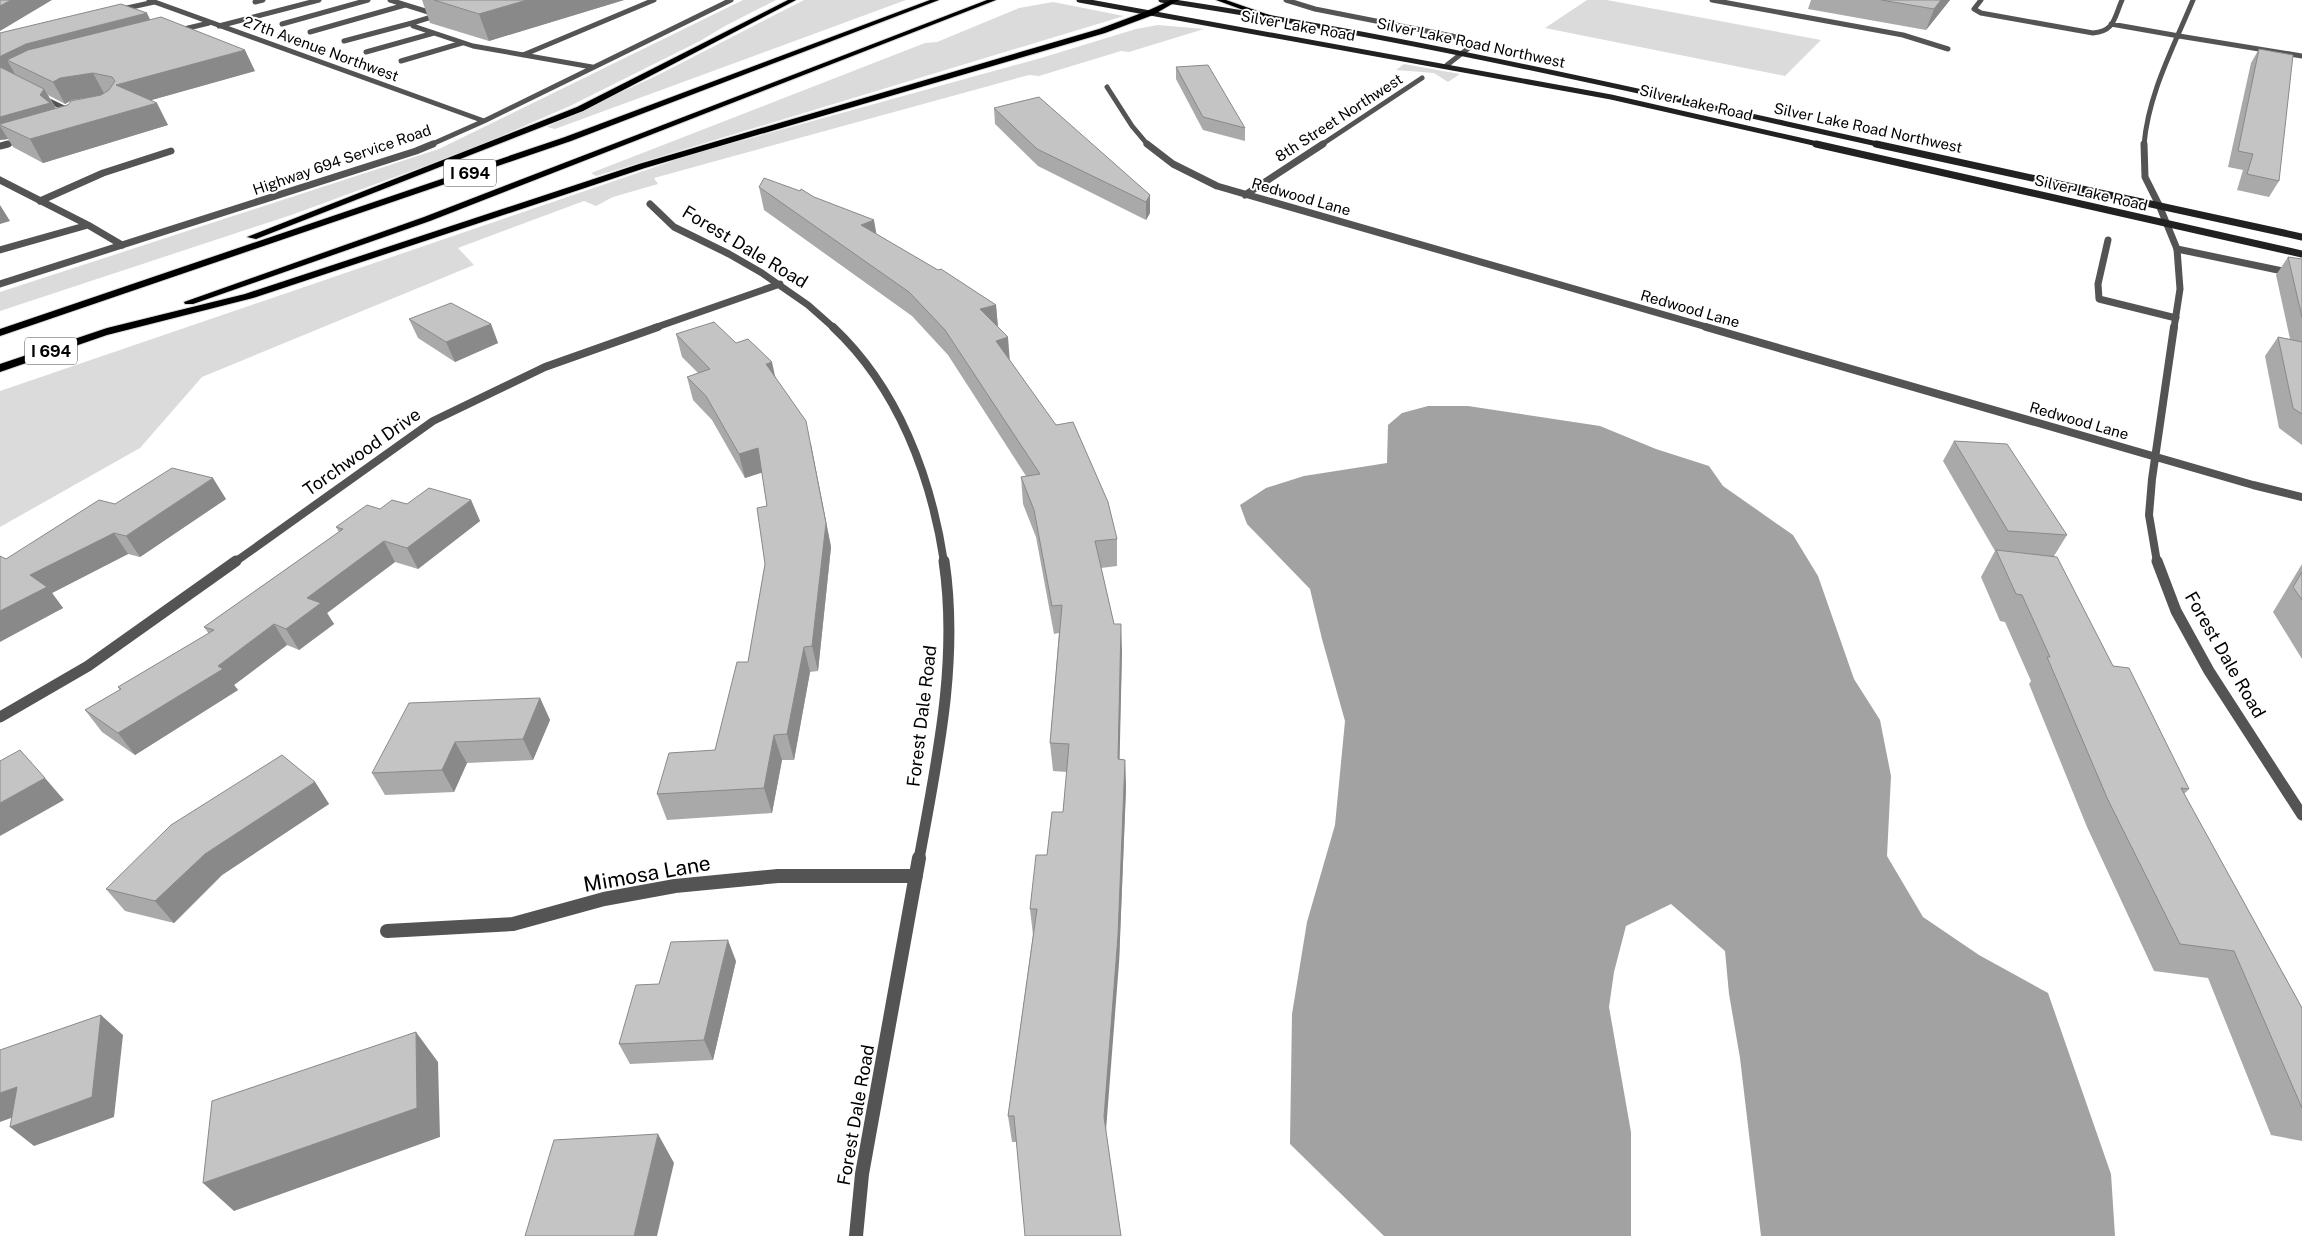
<svg xmlns="http://www.w3.org/2000/svg" width="2302" height="1236" viewBox="0 0 2302 1236" font-family="'Public Sans',sans-serif">
<rect width="100%" height="100%" fill="#fff"/>
<path fill="#dbdbdb" d="M 743,0 L 776,0 L 725,26 L 700,41 L 570,106 L 471,149 L 294,214 L 0,311 L 0,292 L 439,149 Z
M 804,0 L 906,0 L 555,129 L 547,127 L 658,75 Z
M 1587,0 L 1607,0 L 1821,40 L 1785,76 L 1545,28 Z
M 1053,2 L 1124,16 L 596,176 L 591,173 L 925,43 L 937,42 L 1019,8 Z
M 1158,25 L 1204,29 L 1129,52 L 1121,51 L 1039,76 L 1029,75 L 654,178 L 658,184 L 613,197 L 596,206 L 584,201 L 458,248 L 474,265 L 202,377 L 140,448 L 0,527 L 0,391 L 693,154 L 1041,58 L 1136,29 Z
M 1404,64 L 1460,74 L 1448,82 L 1434,73 L 1396,70 Z"/>
<path fill="#a2a2a2" d="M 1428,406 L 1468,406 L 1600,426 L 1656,449 L 1709,466 L 1723,486 L 1793,535 L 1818,576 L 1854,679 L 1880,720 L 1891,776 L 1887,856 L 1923,917 L 1979,955 L 2048,993 L 2111,1174 L 2115,1236 L 1761,1236 L 1740,1058 L 1729,994 L 1725,951 L 1671,904 L 1626,926 L 1614,972 L 1609,1007 L 1631,1132 L 1631,1236 L 1384,1236 L 1290,1144 L 1292,1014 L 1307,922 L 1335,825 L 1345,721 L 1322,639 L 1310,589 L 1247,524 L 1240,505 L 1266,488 L 1304,476 L 1387,463 L 1388,425 L 1402,413 Z"/>
<g fill="none" stroke-linecap="round" stroke-linejoin="round">
<g stroke="#dbdbdb" stroke-width="2">
<path id="motorway" d="M 788,0 L 796,0 L 583,111 L 256,239 L 247,237 L 577,107 Z
M 930,0 L 939,0 L 571,141 L 0,336 L 0,329 L 565,137 Z
M 987,0 L 996,0 L 430,221 L 193,304 L 185,304 L 184,302 L 424,217 Z
M 1171,0 L 1179,0 L 1153,15 L 1105,33 L 645,168 L 253,298 L 107,335 L 0,372 L 0,364 L 107,328 L 245,294 L 639,164 L 1099,29 L 1147,11 Z
M 1216,0 L 1226,0 L 1272,16 L 1265,18 Z"/>
</g>
<path stroke="#545454" stroke-width="5" d="M 390,0 L 438,15 L 412,23 L 413,26 L 473,46 L 592,67
M 1712,0 L 1903,35 L 1948,49
M 1981,0 L 1974,9 L 1981,13 L 2093,33 C 2115,31 2114,18 2122,0
M 255,2 L 263,0
M 282,24 L 368,0
M 2111,24 L 2179,36
M 219,26 L 319,0
M 310,32 L 405,5
M 344,41 L 412,23
M 366,52 L 434,33
M 523,55 L 654,0
M 401,61 L 462,43"/>
<path stroke="#545454" stroke-width="7" d="M 0,180 L 88,225
M 40,201 L 103,173 L 171,151
M 2108,240 L 2098,284 L 2099,299 L 2176,318
M 2177,249 L 2302,275
M 0,250 L 88,225 L 122,245"/>
<path stroke="#545454" stroke-width="5" d="M 149,0 L 484,121
M 1286,0 L 1315,9 L 1452,36 L 1471,42 L 1470,47 L 1447,65
M 118,10 L 154,2
M 176,31 L 209,23
M 2179,36 L 2302,56
M 1107,87 L 1132,126 L 1148,145
M 41,97 L 64,108
M 4,145 L 24,139
M 430,145 L 484,121 L 731,0
M 1321,145 L 1422,78"/>
<path stroke="#545454" stroke-width="7" d="M 1147,144 L 1173,164 L 1217,186 L 1710,328
M 0,146 L 8,144
M 1245,195 L 1323,144
M 650,204 L 674,227 L 729,254 L 762,273 L 808,305 L 834,328
M 2159,205 L 2177,249 L 2180,289 L 2174,328
M 0,284 L 416,151 L 433,144
M 654,328 L 780,284"/>
<path stroke="#545454" stroke-width="8" d="M 833,327 C 898,388 931,476 944,562
M 1706,327 L 2253,485 L 2302,497
M 235,562 L 433,421 L 545,367 L 658,327
M 2157,562 L 2149,515 L 2152,479 L 2174,327"/>
<path stroke="#545454" stroke-width="11" d="M 2157,561 L 2176,611 L 2209,671 L 2302,815
M 0,717 L 88,666 L 236,561
M 919,859 C 937,760 959,661 944,561"/>
<path stroke="#545454" stroke-width="14" d="M 387,931 L 513,924 L 604,899 L 675,886 L 778,876 L 916,876
M 856,1236 L 862,1174 L 919,858"/>
<path stroke="#545454" stroke-width="5" d="M 2144,145 C 2148,94 2174,46 2193,0"/>
<path stroke="#545454" stroke-width="7" d="M 2144,144 L 2145,177 L 2159,205"/>
<path stroke="#212121" stroke-width="5" d="M 1079,0 L 1611,97 L 1822,145
M 1161,0 C 1403,36 1642,92 1882,145"/>
<path stroke="#212121" stroke-width="7" d="M 1816,144 L 2302,254
M 1876,144 L 2302,237"/>
<use href="#motorway" fill="#000" fill-rule="evenodd"/>
</g>
<path fill="#a9a9a9" fill-rule="evenodd" d="M 422,0 L 624,0 L 489,41 L 430,23 Z
M 1811,0 L 1950,0 L 1926,30 L 1808,9 Z
M 150,20 L 255,71 L 151,100 L 168,125 L 43,163 L 13,147 L 8,139 L 0,140 L 0,33 ZM 48,95 L 65,104 L 72,100 L 96,96 L 56,108 Z
M 2259,49 L 2279,181 L 2269,197 L 2237,190 L 2243,170 L 2228,167 L 2251,63 Z
M 1176,67 L 1245,128 L 1245,141 L 1203,130 L 1176,79 Z
M 994,108 L 1150,195 L 1150,213 L 1146,220 L 1038,166 L 995,124 Z
M 759,187 L 814,197 L 996,305 L 998,327 L 1010,361 L 1117,539 L 1117,566 L 1101,568 L 1114,624 L 1122,651 L 1119,759 L 1125,760 L 1126,788 L 1119,963 L 1016,1142 L 1012,1142 L 1008,1116 L 1033,935 L 1030,909 L 1047,855 L 1063,812 L 1067,772 L 1053,771 L 1050,743 L 1059,633 L 1054,634 L 1036,537 L 1023,504 L 1021,477 L 1026,476 L 948,355 L 912,316 L 764,210 Z
M 2288,257 L 2302,259 L 2302,445 L 2279,428 L 2265,356 L 2278,337 L 2290,339 L 2276,275 Z
M 409,319 L 491,324 L 498,343 L 455,362 L 418,338 Z
M 676,334 L 736,343 L 775,377 L 811,445 L 831,547 L 818,671 L 810,672 L 794,760 L 782,760 L 772,813 L 667,820 L 657,794 L 715,750 L 748,662 L 765,564 L 767,506 L 762,472 L 745,478 L 712,420 L 693,400 L 687,377 L 698,373 L 682,357 Z
M 1954,441 L 2067,535 L 2054,556 L 2113,666 L 2189,789 L 2184,794 L 2302,1008 L 2302,1141 L 2271,1135 L 2208,978 L 2154,971 L 2087,827 L 2029,684 L 2031,681 L 2005,622 L 2000,621 L 1981,577 L 1995,551 L 1943,461 Z
M 226,499 L 140,557 L 128,554 L 52,593 L 63,608 L 0,641 L 0,556 L 6,559 L 115,504 Z
M 471,500 L 480,521 L 418,569 L 395,562 L 327,613 L 334,624 L 299,650 L 287,645 L 234,685 L 238,690 L 135,755 L 102,732 L 85,710 L 120,690 L 118,687 L 209,634 L 204,627 L 339,532 L 336,527 L 380,509 L 407,504 Z
M 2302,564 L 2302,659 L 2273,612 Z
M 540,698 L 550,720 L 533,760 L 467,763 L 454,792 L 385,795 L 372,773 Z
M 315,782 L 329,804 L 222,875 L 174,923 L 125,911 L 106,889 Z
M 736,961 L 713,1060 L 630,1064 L 619,1044 L 659,984 Z"/>
<path fill="#898989" d="M 11,0 L 52,0 L 0,31 L 0,6 Z
M 527,0 L 624,0 L 489,41 L 479,14 Z
M 1941,0 L 1950,0 L 1926,30 L 1934,9 Z
M 147,13 L 156,32 L 7,60 L 15,74 L 12,75 L 0,67 L 0,57 L 1,56 L 26,44 Z
M 245,50 L 255,71 L 127,107 L 116,85 Z
M 93,73 L 105,95 L 72,100 L 65,104 L 53,82 L 60,78 Z
M 44,89 L 56,109 L 0,125 L 0,117 L 40,95 Z
M 157,103 L 168,125 L 43,163 L 30,139 Z
M 0,126 L 8,139 L 0,140 Z
M 1150,195 L 1150,213 L 1146,220 L 1146,202 Z
M 0,205 L 10,221 L 0,224 Z
M 874,220 L 878,243 L 861,225 Z
M 996,305 L 998,329 L 980,309 Z
M 491,324 L 498,343 L 455,362 L 446,342 Z
M 1008,337 L 1010,363 L 996,341 Z
M 772,362 L 777,385 L 766,364 Z
M 811,445 L 831,547 L 818,671 L 812,646 Z
M 758,448 L 764,472 L 745,478 L 739,454 Z
M 213,478 L 226,499 L 140,557 L 126,536 Z
M 471,500 L 480,521 L 418,569 L 407,548 Z
M 114,533 L 128,554 L 52,593 L 63,608 L 0,642 L 0,611 L 30,575 Z
M 384,541 L 395,562 L 327,613 L 334,624 L 299,650 L 286,629 L 307,598 Z
M 274,624 L 287,645 L 234,685 L 238,690 L 135,755 L 118,733 L 218,666 Z
M 1121,624 L 1122,651 L 1119,787 L 1118,759 Z
M 804,647 L 810,672 L 794,760 L 787,734 Z
M 540,698 L 550,720 L 533,760 L 523,739 Z
M 774,735 L 782,760 L 772,813 L 764,788 Z
M 455,742 L 467,763 L 454,792 L 442,770 Z
M 1125,760 L 1126,788 L 1119,963 L 1105,1143 L 1104,1117 Z
M 45,778 L 64,800 L 0,836 L 0,803 Z
M 315,782 L 329,804 L 222,875 L 174,923 L 155,901 L 205,854 Z
M 728,940 L 736,961 L 713,1060 L 704,1040 Z
M 101,1015 L 123,1035 L 114,1117 L 34,1146 L 10,1127 Z
M 416,1032 L 438,1062 L 440,1137 L 234,1211 L 203,1183 Z
M 17,1087 L 41,1107 L 0,1122 L 0,1093 Z
M 658,1134 L 674,1163 L 657,1236 L 634,1236 Z"/>
<path fill="#c4c4c4" stroke="#898989" d="M 0,0 L 11,0 L 0,6 Z
M 434,0 L 527,0 L 479,14 Z
M 1881,0 L 1941,0 L 1934,9 Z
M 121,4 L 147,13 L 26,44 L 1,56 L 0,57 L 0,33 Z
M 161,17 L 245,50 L 116,85 L 157,103 L 30,139 L 0,125 L 0,124 L 68,105 L 71,101 L 101,95 L 109,90 L 115,81 L 112,77 L 93,73 L 60,78 L 53,82 L 7,60 L 28,50 Z
M 2259,49 L 2293,55 L 2279,181 L 2247,174 L 2253,154 L 2238,151 Z
M 1208,65 L 1245,128 L 1203,117 L 1176,67 Z
M 0,66 L 0,67 L 44,89 L 40,95 L 50,103 L 0,117 Z
M 1039,97 L 1150,195 L 1146,202 L 1037,149 L 994,108 Z
M 764,178 L 800,191 L 801,189 L 814,197 L 874,220 L 861,225 L 938,270 L 941,269 L 996,305 L 980,309 L 1008,337 L 996,341 L 1056,425 L 1073,422 L 1108,502 L 1117,539 L 1095,541 L 1114,624 L 1121,624 L 1118,759 L 1125,760 L 1118,936 L 1104,1117 L 1121,1236 L 1025,1236 L 1014,1116 L 1008,1116 L 1037,909 L 1030,909 L 1036,855 L 1047,855 L 1052,812 L 1063,812 L 1069,744 L 1050,743 L 1062,605 L 1052,606 L 1034,510 L 1021,477 L 1040,474 L 945,330 L 909,292 L 759,187 Z
M 2288,257 L 2302,259 L 2302,317 Z
M 451,303 L 491,324 L 446,342 L 409,319 Z
M 714,322 L 736,343 L 748,339 L 772,362 L 766,364 L 806,421 L 826,523 L 812,646 L 804,647 L 787,734 L 774,735 L 764,788 L 657,794 L 669,753 L 715,750 L 737,662 L 748,662 L 765,564 L 757,508 L 767,506 L 758,448 L 739,454 L 706,396 L 687,377 L 710,369 L 676,334 Z
M 2278,337 L 2302,342 L 2302,414 L 2293,408 Z
M 1954,441 L 2007,444 L 2067,535 L 2008,531 Z
M 172,468 L 213,478 L 126,536 L 114,533 L 30,575 L 47,587 L 0,611 L 0,556 L 6,559 L 99,500 L 115,504 Z
M 429,488 L 471,500 L 407,548 L 384,541 L 307,598 L 321,603 L 286,629 L 274,624 L 218,666 L 223,669 L 118,733 L 85,710 L 121,689 L 118,687 L 214,630 L 204,627 L 343,529 L 336,527 L 367,505 L 380,509 L 392,500 L 407,504 Z
M 1996,550 L 2057,557 L 2113,666 L 2129,668 L 2189,789 L 2181,788 L 2302,1008 L 2302,1108 L 2234,951 L 2180,944 L 2108,800 L 2047,657 L 2050,657 L 2022,595 L 2016,594 Z
M 2302,572 L 2302,600 L 2293,587 Z
M 540,698 L 523,739 L 455,742 L 442,770 L 372,773 L 409,703 Z
M 20,750 L 45,778 L 0,803 L 0,761 Z
M 282,755 L 315,782 L 205,854 L 155,901 L 106,889 L 171,825 Z
M 728,940 L 704,1040 L 619,1044 L 636,985 L 659,984 L 671,942 Z
M 101,1015 L 92,1097 L 10,1127 L 17,1087 L 0,1093 L 0,1050 Z
M 416,1032 L 417,1108 L 203,1183 L 212,1101 Z
M 658,1134 L 634,1236 L 525,1236 L 554,1140 Z"/>
<g text-anchor="middle" stroke-width="4" stroke-linejoin="round" paint-order="stroke">
<g font-size="15" fill="#000" stroke="#fff">
<text transform="translate(1298 26) rotate(10)" y="5">Silver Lake Road</text>
<text transform="translate(1471 43) rotate(12)" y="5">Silver Lake Road Northwest</text>
<text transform="translate(321 49) rotate(20)" y="5">27th Avenue Northwest</text>
<text transform="translate(1696 103) rotate(13)" y="5">Silver Lake Road</text>
<text transform="translate(1339 118) rotate(-33)" y="5">8th Street Northwest</text>
<text transform="translate(1868 128) rotate(12)" y="5">Silver Lake Road Northwest</text>
<text transform="translate(342 160) rotate(-19)" y="5">Highway 694 Service Road</text>
<text transform="translate(2091 193) rotate(13)" y="5">Silver Lake Road</text>
<text transform="translate(1301 197) rotate(16)" y="5">Redwood Lane</text>
<text transform="translate(1690 309) rotate(16)" y="5">Redwood Lane</text>
<text transform="translate(2079 421) rotate(16)" y="5">Redwood Lane</text>
</g>
<g fill="#fff" stroke="#4c4c4c" stroke-width="1">
<rect x="444" y="159.5" width="52" height="27" rx="4"/>
<rect x="25" y="337.5" width="52" height="27" rx="4"/>
</g>
<g font-size="16" font-weight="bold" fill="#000">
<text x="470" y="179">I 694</text>
<text x="51" y="357">I 694</text>
</g>
<g font-size="18" fill="#000" stroke="#fff">
<text transform="translate(745 247) rotate(31)" y="6">Forest Dale Road</text>
<text transform="translate(362 452) rotate(-35)" y="6">Torchwood Drive</text>
<text transform="translate(2225 655) rotate(60)" y="6">Forest Dale Road</text>
<text transform="translate(922 716) rotate(-83)" y="6">Forest Dale Road</text>
<text transform="translate(856 1115) rotate(-80)" y="6">Forest Dale Road</text>
</g>
<g font-size="21" fill="#000" stroke="#fff">
<text transform="translate(647 874) rotate(-10)" y="7">Mimosa Lane</text>
</g>
</g>
</svg>
